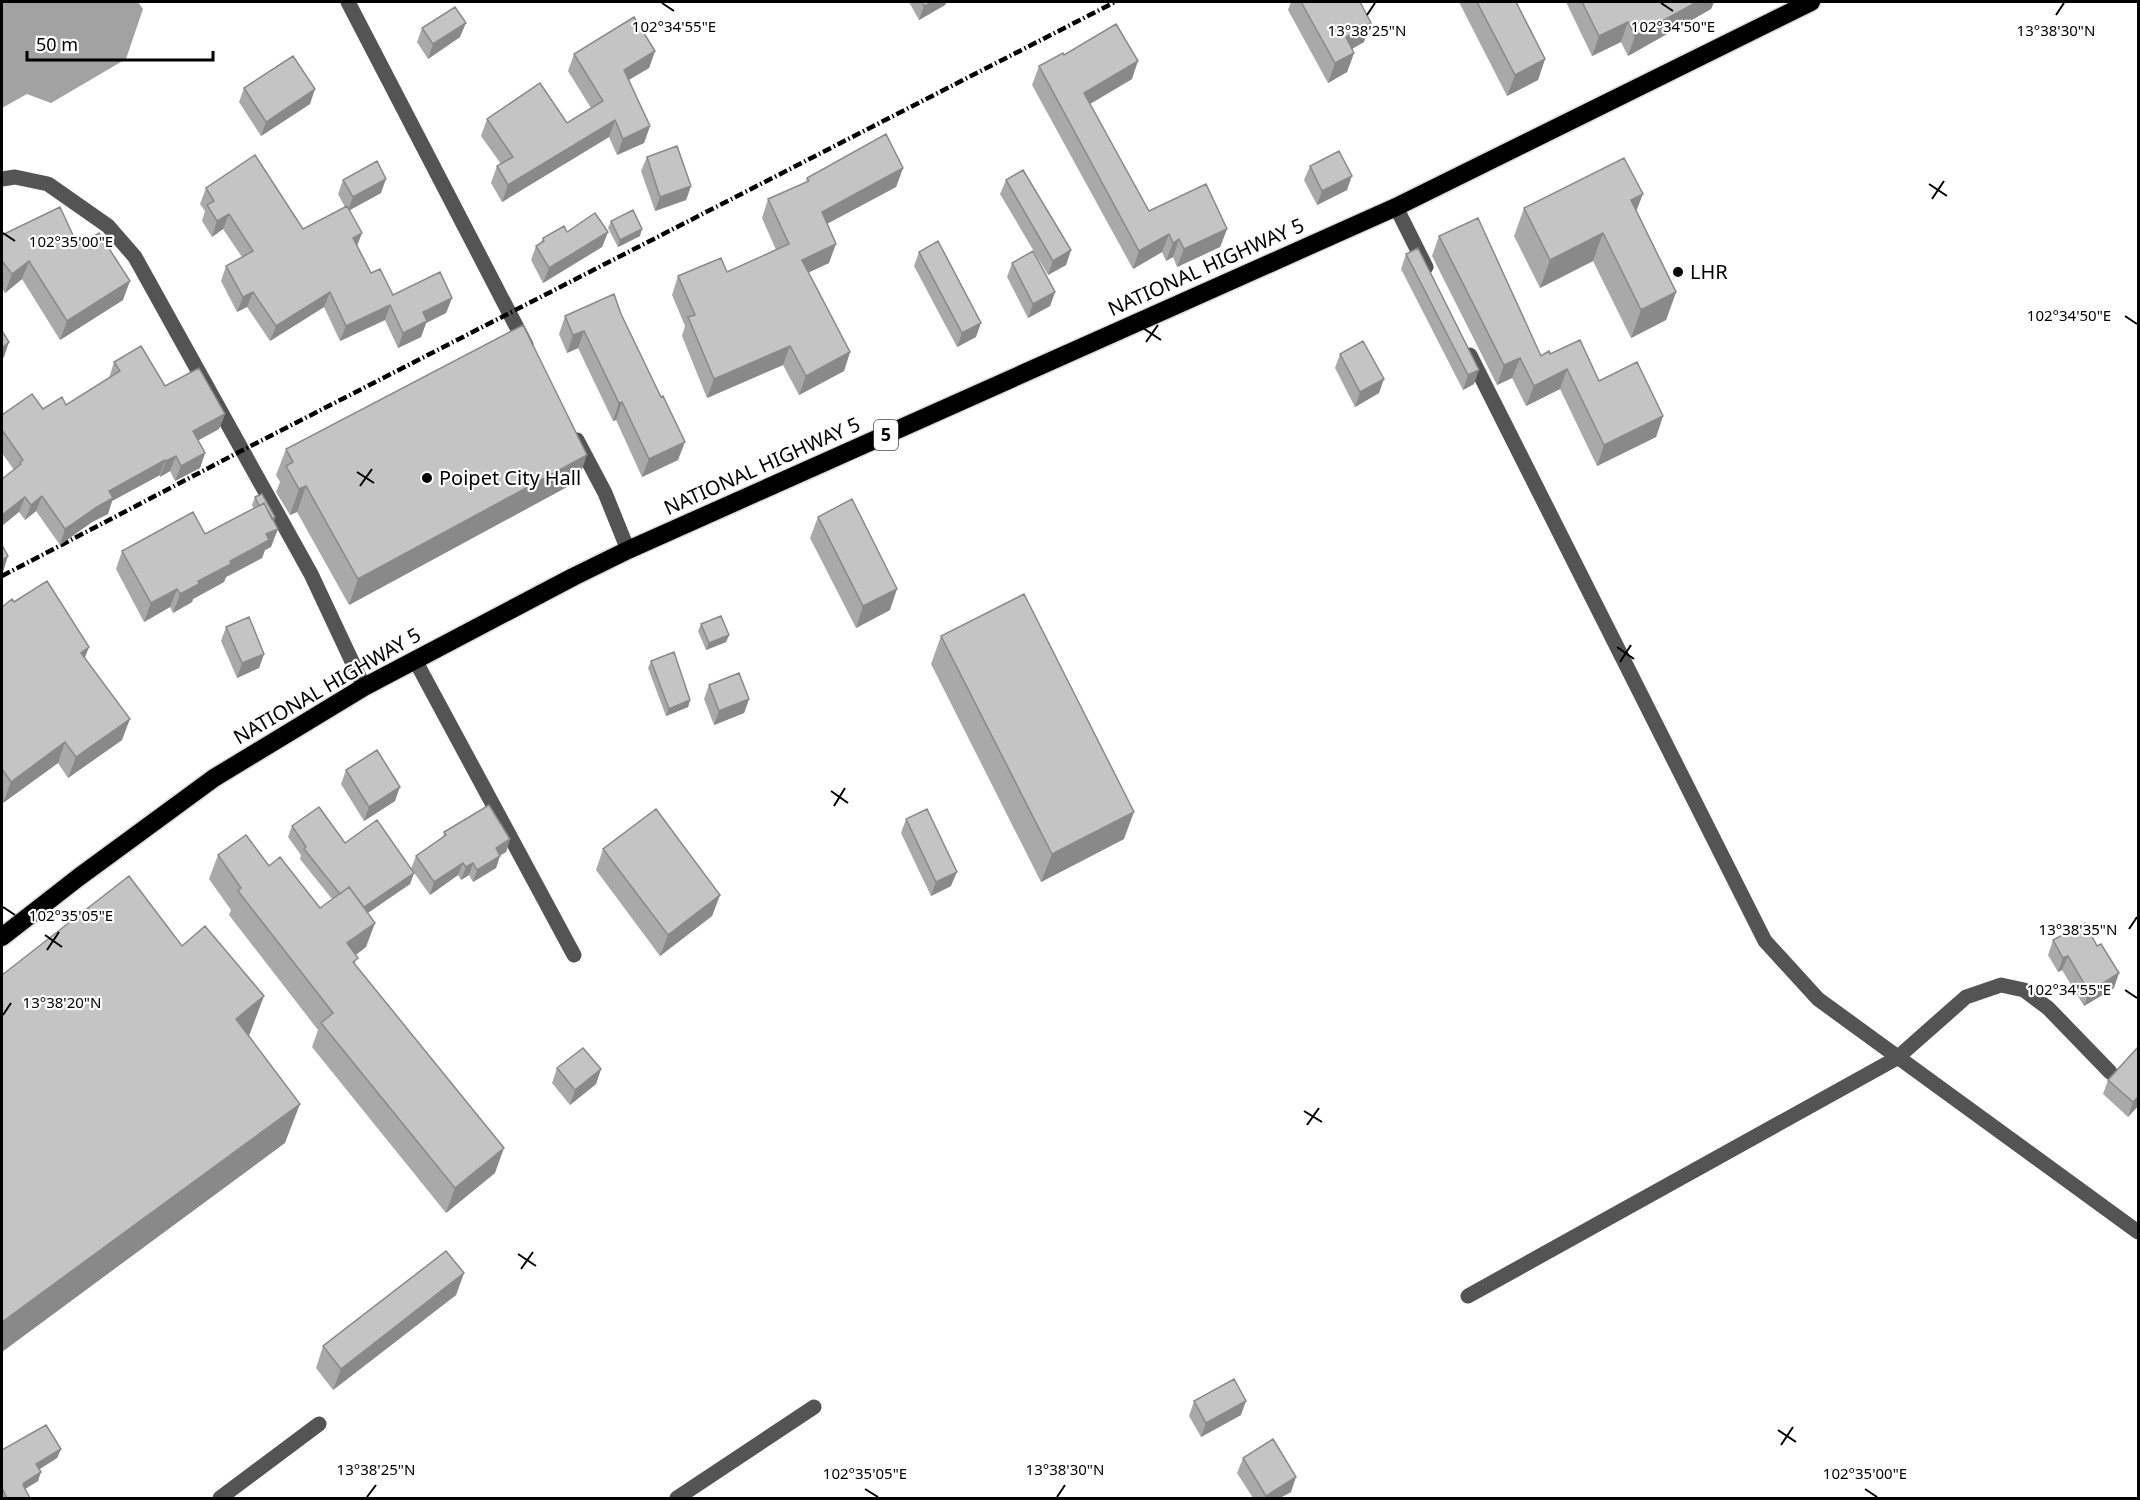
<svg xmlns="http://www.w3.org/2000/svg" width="2140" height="1500" viewBox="0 0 2140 1500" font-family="'Noto Sans',sans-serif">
<rect width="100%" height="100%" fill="#fff"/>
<path fill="#a2a2a2" d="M 2,2 L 138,2 L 143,9 L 126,59 L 51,103 L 27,94 L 2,108 Z"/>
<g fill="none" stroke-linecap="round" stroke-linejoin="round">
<g stroke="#dbdbdb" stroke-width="21">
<path id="highway" d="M 2,937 L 79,877 L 214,778 L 364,687 L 573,577 L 628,550 L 1396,207 L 1811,2"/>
</g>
<path stroke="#545454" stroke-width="15" d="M 348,2 L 526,345
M 2,179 L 15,177 L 48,184 L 108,226 L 135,257 L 311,574 L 364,687
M 1396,207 L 1426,267
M 1470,355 L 1765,941 L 1818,999 L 2138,1232
M 577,440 L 605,493 L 628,550
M 415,660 L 574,955
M 1468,1296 L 1897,1058 L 1966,997 L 2001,985 L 2024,990 L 2048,1008 L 2110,1072
M 220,1498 L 319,1424
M 677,1498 L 814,1407"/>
<use href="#highway" stroke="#000" stroke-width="18"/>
<path stroke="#000" stroke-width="4.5" stroke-dasharray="9 3 1.5 3" stroke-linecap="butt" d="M 2,576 L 241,451 L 1115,2"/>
</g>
<path fill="#a9a9a9" d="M 909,2 L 947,2 L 945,5 L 919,20 Z
M 1291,2 L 1360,2 L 1364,42 L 1352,49 L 1354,53 L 1347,72 L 1328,83 L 1288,10 Z
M 1459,2 L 1516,2 L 1545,59 L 1538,80 L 1507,96 Z
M 1566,2 L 1714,2 L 1711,9 L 1628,56 L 1621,42 L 1592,56 Z
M 422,28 L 460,37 L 428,59 L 417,42 Z
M 655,51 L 649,68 L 629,80 L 650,126 L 644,143 L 617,155 L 609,137 L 502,202 L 491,183 L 497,166 L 501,164 L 481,136 L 487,119 L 567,123 L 591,108 L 568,71 L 574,54 Z
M 1064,55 L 1132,79 L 1090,104 L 1149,211 L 1227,229 L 1220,247 L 1177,267 L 1173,257 L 1166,261 L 1162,252 L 1133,269 L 1032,85 L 1039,66 Z
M 244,88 L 310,104 L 261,136 L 239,102 Z
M 647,157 L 691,186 L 686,200 L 655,211 L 641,171 Z
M 1310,166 L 1347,190 L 1317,205 L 1304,180 Z
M 903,168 L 896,187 L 827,224 L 829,263 L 808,272 L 850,352 L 844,371 L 799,395 L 783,365 L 707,398 L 682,336 L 685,326 L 672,295 L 678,276 L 727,272 L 776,250 L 762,218 L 768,199 L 806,182 L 807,178 Z
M 343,180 L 381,193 L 350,210 L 357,245 L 371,273 L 393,295 L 452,298 L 446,313 L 426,323 L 421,337 L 398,348 L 385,320 L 340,341 L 324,307 L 270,341 L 247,307 L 237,312 L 221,281 L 226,266 L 242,257 L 223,229 L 212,237 L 202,221 L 205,211 L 200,204 L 206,188 L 303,229 L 345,207 L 338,194 Z
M 1006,180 L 1071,250 L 1066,265 L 1048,275 L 1000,194 Z
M 1524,208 L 1636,211 L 1676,292 L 1666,320 L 1631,338 L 1593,261 L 1540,288 L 1514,236 Z
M 611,221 L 640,236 L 618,247 L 608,228 Z
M 567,232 L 608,232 L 602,247 L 543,283 L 531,260 L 536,246 L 540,244 L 543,238 Z
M 2,235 L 78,246 L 123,300 L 60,340 L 22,279 L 5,293 L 2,288 Z
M 1439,236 L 1541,356 L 1550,354 L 1663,416 L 1656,437 L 1597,466 L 1560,389 L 1526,406 L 1512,378 L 1497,385 L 1432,256 Z
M 919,252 L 976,337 L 957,347 L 914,266 Z
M 1406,254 L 1474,384 L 1463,390 L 1401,269 Z
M 1012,263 L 1055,292 L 1050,306 L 1028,318 L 1007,277 Z
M 621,314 L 678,460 L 642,477 L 616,420 L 613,421 L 578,348 L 567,353 L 559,334 L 565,316 Z
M 1340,354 L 1379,393 L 1355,407 L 1335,368 Z
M 114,362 L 225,414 L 219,429 L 198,440 L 205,453 L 200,468 L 175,481 L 170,471 L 160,477 L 160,475 L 112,501 L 108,514 L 92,522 L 60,545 L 36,511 L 25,520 L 19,512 L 14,470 L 2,453 L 2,415 L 66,405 L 109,378 Z
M 286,449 L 578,481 L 349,605 L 297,512 L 290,515 L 276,492 L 280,482 L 276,475 Z
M 255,497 L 275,517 L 274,521 L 271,547 L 265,550 L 262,558 L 226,577 L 224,582 L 193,599 L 192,602 L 173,613 L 170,607 L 144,622 L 116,569 L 122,551 L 205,534 L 254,509 L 252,505 Z
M 818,517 L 890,610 L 856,628 L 810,538 Z
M 14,602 L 85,658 L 122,740 L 68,778 L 58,763 L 3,803 L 2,800 L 2,607 Z
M 701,624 L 729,635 L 726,642 L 706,650 L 698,631 Z
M 226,627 L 264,654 L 259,668 L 237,678 L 221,641 Z
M 941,636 L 1124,839 L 1041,882 L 931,664 Z
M 651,661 L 690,700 L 688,707 L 666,716 L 648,668 Z
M 709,685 L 749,699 L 744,713 L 714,725 L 704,699 Z
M 346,770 L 395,801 L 364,821 L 341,784 Z
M 906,819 L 951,886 L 931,896 L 901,833 Z
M 292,826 L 345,843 L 411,869 L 416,856 L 443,837 L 444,832 L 510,839 L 506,852 L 500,855 L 496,868 L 473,882 L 469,875 L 461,880 L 458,875 L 430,895 L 412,870 L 414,873 L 410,884 L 368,912 L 366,947 L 356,955 L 355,965 L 495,1173 L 446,1213 L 312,1047 L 318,1030 L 229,915 L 231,910 L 209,879 L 218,855 L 269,866 L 320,908 L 332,899 L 300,859 L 301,855 L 288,837 Z
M 603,849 L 720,895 L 712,916 L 660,956 L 596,870 Z
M 2053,940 L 2114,988 L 2084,1006 L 2062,970 L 2058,972 L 2048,955 Z
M 557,1068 L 601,1069 L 596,1084 L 570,1105 L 552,1083 Z
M 2108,1080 L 2139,1105 L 2128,1117 L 2103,1094 Z
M 464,1273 L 456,1295 L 333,1390 L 316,1368 L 323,1346 Z
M 1194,1401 L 1241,1415 L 1201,1437 L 1189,1416 Z
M 2,1448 L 2,1450 L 61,1449 L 57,1458 L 40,1469 L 38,1481 L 25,1489 L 30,1498 L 2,1498 Z
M 1243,1458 L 1291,1492 L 1280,1498 L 1253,1498 L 1237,1473 Z"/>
<path fill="#898989" d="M 932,2 L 947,2 L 945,5 L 919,20 L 924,6 Z
M 1697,2 L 1714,2 L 1711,9 L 1628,56 L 1635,36 Z
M 1628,22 L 1621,42 L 1592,56 L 1599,36 Z
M 466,23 L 460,37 L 428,59 L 433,44 Z
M 1371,23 L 1364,42 L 1339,56 L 1346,37 Z
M 655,51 L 649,68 L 618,86 L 624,70 Z
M 1354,53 L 1347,72 L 1328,83 L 1335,63 Z
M 1545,59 L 1538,80 L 1507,96 L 1515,75 Z
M 1138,61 L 1132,79 L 1078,111 L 1084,93 Z
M 315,89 L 310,104 L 261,136 L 266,122 Z
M 615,120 L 609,137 L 502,202 L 508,185 Z
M 650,126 L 644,143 L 617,155 L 623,139 Z
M 903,168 L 896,187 L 815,230 L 822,212 Z
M 1352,176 L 1347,190 L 1317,205 L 1322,191 Z
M 386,179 L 381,193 L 348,211 L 353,197 Z
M 691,186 L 686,200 L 655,211 L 660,197 Z
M 1643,194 L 1632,222 L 1631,200 Z
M 229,214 L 223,229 L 212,237 L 217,221 Z
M 642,229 L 640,236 L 618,247 L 620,240 Z
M 1227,229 L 1220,247 L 1177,267 L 1184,249 Z
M 608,232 L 602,247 L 543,283 L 549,268 Z
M 362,233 L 356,249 L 353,238 Z
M 1603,233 L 1593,261 L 1540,288 L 1550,260 Z
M 1169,234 L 1162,252 L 1133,269 L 1139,251 Z
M 1179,239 L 1173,257 L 1166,261 L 1173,243 Z
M 836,244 L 829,263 L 795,279 L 802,260 Z
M 1071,250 L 1066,265 L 1048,275 L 1053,261 Z
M 29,261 L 22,279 L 5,293 L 12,274 Z
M 130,281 L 123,300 L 60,340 L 67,321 Z
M 253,292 L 247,307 L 237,312 L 243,297 Z
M 330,292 L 324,307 L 270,341 L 276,326 Z
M 1055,292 L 1050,306 L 1028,318 L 1033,304 Z
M 1676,292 L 1666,320 L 1631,338 L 1641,310 Z
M 452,298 L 446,313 L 426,323 L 421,337 L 398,348 L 403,333 L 423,312 Z
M 390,305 L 385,320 L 340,341 L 346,326 Z
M 981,323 L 976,337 L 957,347 L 962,333 Z
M 584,331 L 578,348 L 567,353 L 573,335 Z
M 9,342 L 4,357 L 2,359 L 2,348 Z
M 790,346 L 783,365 L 707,398 L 714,379 Z
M 850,352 L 844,371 L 799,395 L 806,376 Z
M 1520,358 L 1512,378 L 1497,385 L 1504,365 Z
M 1567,369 L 1560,389 L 1526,406 L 1534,386 Z
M 1479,370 L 1474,384 L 1463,390 L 1468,375 Z
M 1384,379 L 1379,393 L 1355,407 L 1360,392 Z
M 622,402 L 616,420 L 613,421 L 619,403 Z
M 225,414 L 219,429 L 188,446 L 193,431 Z
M 1663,416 L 1656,437 L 1597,466 L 1604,445 Z
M 685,442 L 678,460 L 642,477 L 649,459 Z
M 205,453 L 200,468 L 175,481 L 181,466 Z
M 587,455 L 578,481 L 349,605 L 358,579 Z
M 176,456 L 170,471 L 160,477 L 166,461 Z
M 165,460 L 160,475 L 112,501 L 108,514 L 92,522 L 60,545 L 65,529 L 109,491 Z
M 306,486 L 297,512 L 290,515 L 299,489 Z
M 42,496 L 36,511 L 25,520 L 31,505 Z
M 25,497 L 19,512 L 2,526 L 2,515 Z
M 278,529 L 271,547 L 265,550 L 262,558 L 226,577 L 224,582 L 193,599 L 192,602 L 173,613 L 180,594 L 230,561 L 266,534 Z
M 8,556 L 3,572 L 2,572 L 2,560 Z
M 177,589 L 170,607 L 144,622 L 151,603 Z
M 897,589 L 890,610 L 856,628 L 863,606 Z
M 729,635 L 726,642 L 706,650 L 709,643 Z
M 89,647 L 81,668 L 81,653 Z
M 264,654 L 259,668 L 237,678 L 242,663 Z
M 749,699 L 744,713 L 714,725 L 719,711 Z
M 690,700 L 688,707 L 666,716 L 669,709 Z
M 130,719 L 122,740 L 68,778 L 76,757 Z
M 65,742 L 58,763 L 3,803 L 11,782 Z
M 400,787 L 395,801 L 364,821 L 369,807 Z
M 1134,812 L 1124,839 L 1041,882 L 1052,854 Z
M 510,839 L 506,852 L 491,861 L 496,848 Z
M 500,856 L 496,868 L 473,882 L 477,870 Z
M 463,863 L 458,875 L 430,895 L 434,882 Z
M 473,863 L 469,875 L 461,880 L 466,867 Z
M 957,872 L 951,886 L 931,896 L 936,882 Z
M 414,873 L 410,884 L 352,924 L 355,913 Z
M 720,895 L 712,916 L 660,956 L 668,935 Z
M 375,923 L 366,947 L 338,968 L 347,943 Z
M 2068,956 L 2062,970 L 2058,972 L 2063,958 Z
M 2119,973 L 2114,988 L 2084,1006 L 2089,992 Z
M 264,996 L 249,1036 L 236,1019 Z
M 601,1069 L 596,1084 L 570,1105 L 575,1090 Z
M 2139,1096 L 2139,1105 L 2128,1117 L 2133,1102 Z
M 300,1104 L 285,1143 L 2,1352 L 2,1322 Z
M 504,1148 L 495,1173 L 446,1213 L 455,1188 Z
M 464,1273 L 456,1295 L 333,1390 L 341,1369 Z
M 1246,1401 L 1241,1415 L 1201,1437 L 1206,1423 Z
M 61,1449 L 57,1458 L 33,1473 L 36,1464 Z
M 41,1472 L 38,1481 L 20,1492 L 24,1483 Z
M 1296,1477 L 1291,1492 L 1280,1498 L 1265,1498 L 1266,1496 Z"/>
<path fill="#c4c4c4" stroke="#898989" stroke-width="1.5" d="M 922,2 L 932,2 L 924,6 Z
M 1301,2 L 1360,2 L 1371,23 L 1346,37 L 1354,53 L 1335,63 Z
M 1477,2 L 1516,2 L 1545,59 L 1515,75 Z
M 1582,2 L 1697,2 L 1635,36 L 1628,22 L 1599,36 Z
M 455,7 L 466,23 L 433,44 L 422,28 Z
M 634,17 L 655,51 L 624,70 L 650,126 L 623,139 L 615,120 L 508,185 L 497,166 L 513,157 L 487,119 L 540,83 L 567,123 L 603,101 L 574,54 Z
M 1116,24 L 1138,61 L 1084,93 L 1149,211 L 1206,184 L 1227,229 L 1184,249 L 1179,239 L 1173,243 L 1169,234 L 1139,251 L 1039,66 L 1063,53 L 1064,55 Z
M 293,56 L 315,89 L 266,122 L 244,88 Z
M 886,134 L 903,168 L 822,212 L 836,244 L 802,260 L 850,352 L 806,376 L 790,346 L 714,379 L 688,317 L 695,315 L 678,276 L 721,258 L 727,272 L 789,244 L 768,199 L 809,181 L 807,178 Z
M 677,146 L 691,186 L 660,197 L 647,157 Z
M 1339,151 L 1352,176 L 1322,191 L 1310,166 Z
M 255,155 L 303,229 L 347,206 L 362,233 L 353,238 L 371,273 L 380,269 L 393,295 L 440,272 L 452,298 L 423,312 L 427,321 L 403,333 L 390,305 L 346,326 L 330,292 L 276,326 L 253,292 L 243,297 L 226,266 L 253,251 L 229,214 L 217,221 L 207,205 L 214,201 L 206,188 Z
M 1624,158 L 1643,194 L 1631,200 L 1676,292 L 1641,310 L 1603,233 L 1550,260 L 1524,208 Z
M 377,161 L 386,179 L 353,197 L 343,180 Z
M 1023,170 L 1071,250 L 1053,261 L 1006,180 Z
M 60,207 L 78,246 L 99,233 L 130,281 L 67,321 L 29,261 L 12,274 L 2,261 L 2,235 Z
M 633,210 L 642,229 L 620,240 L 611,221 Z
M 595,213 L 608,232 L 549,268 L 536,246 L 544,241 L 543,238 L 564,226 L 567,232 Z
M 1478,218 L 1541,356 L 1549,351 L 1550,354 L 1580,340 L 1599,381 L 1637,362 L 1663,416 L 1604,445 L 1567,369 L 1534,386 L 1520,358 L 1504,365 L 1439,236 Z
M 938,241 L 981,323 L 962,333 L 919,252 Z
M 1418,248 L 1479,370 L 1468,375 L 1406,254 Z
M 1033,251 L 1055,292 L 1033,304 L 1012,263 Z
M 614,294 L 621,314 L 661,397 L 663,396 L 685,442 L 649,459 L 622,402 L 619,403 L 584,331 L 573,335 L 565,316 Z
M 523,325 L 587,455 L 358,579 L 306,486 L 299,489 L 286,466 L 293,462 L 286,449 Z
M 2,331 L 9,342 L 2,348 Z
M 1363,341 L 1384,379 L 1360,392 L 1340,354 Z
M 141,346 L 165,386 L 199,368 L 225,414 L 193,431 L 205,453 L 181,466 L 176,456 L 166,461 L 165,460 L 109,491 L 113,498 L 97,507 L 65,529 L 42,496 L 31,505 L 25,497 L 2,515 L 2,479 L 21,464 L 20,462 L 23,460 L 2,430 L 2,415 L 32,394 L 43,409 L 62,397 L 66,405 L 120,371 L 114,362 Z
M 262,494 L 275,517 L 272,519 L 264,503 L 259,506 L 255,497 Z
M 852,499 L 897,589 L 863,606 L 818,517 Z
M 264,503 L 278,529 L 266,534 L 269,540 L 230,561 L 231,564 L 198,581 L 199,584 L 180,594 L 177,589 L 151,603 L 122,551 L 193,512 L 205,534 Z
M 2,545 L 8,556 L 2,560 Z
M 47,581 L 89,647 L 81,653 L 130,719 L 76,757 L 65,742 L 11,782 L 2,769 L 2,607 L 12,599 L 14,602 Z
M 1024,594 L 1134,812 L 1052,854 L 941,636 Z
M 721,616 L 729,635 L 709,643 L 701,624 Z
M 249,617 L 264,654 L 242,663 L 226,627 Z
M 674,652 L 690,700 L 669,709 L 651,661 Z
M 739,673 L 749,699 L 719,711 L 709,685 Z
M 377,750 L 400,787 L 369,807 L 346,770 Z
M 489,805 L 510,839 L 496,848 L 500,856 L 477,870 L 473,863 L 466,867 L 463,863 L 434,882 L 416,856 L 446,835 L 444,832 Z
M 319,807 L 345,843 L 377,820 L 414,873 L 364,907 L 349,887 L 340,894 L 304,849 L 306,847 L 292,826 Z
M 656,809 L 720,895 L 668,935 L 603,849 Z
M 927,809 L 957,872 L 936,882 L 906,819 Z
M 246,835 L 269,866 L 280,857 L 320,908 L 349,887 L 375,923 L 347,943 L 358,958 L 353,962 L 504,1148 L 455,1188 L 321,1023 L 333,1013 L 238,891 L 241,888 L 218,855 Z
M 129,876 L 182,946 L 205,926 L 264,996 L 236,1019 L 300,1104 L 2,1322 L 2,975 Z
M 2085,923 L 2097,946 L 2101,944 L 2119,973 L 2089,992 L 2068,956 L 2063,958 L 2053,940 Z
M 2139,1046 L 2139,1096 L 2133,1102 L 2108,1080 Z
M 583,1048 L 601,1069 L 575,1090 L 557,1068 Z
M 446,1251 L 464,1273 L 341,1369 L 323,1346 Z
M 1234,1379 L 1246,1401 L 1206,1423 L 1194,1401 Z
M 46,1425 L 61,1449 L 36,1464 L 41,1472 L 24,1483 L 23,1485 L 30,1498 L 7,1498 L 2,1488 L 2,1448 L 2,1450 Z
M 1273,1439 L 1296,1477 L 1266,1496 L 1243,1458 Z"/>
<path fill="none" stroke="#000" stroke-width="2" d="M 662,3 L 674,11M 1661,3 L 1673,11M 1367,15 L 1375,3M 2056,15 L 2064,3M 1929,184 L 1947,196M 1932,199 L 1944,181M 3,233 L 15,241M 2125,316 L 2137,324M 1143,328 L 1161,340M 1146,342 L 1158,325M 357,472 L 374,483M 360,486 L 372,469M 1617,647 L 1634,659M 1620,662 L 1631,645M 831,791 L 848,803M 834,806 L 845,788M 3,907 L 15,915M 2129,929 L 2137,917M 45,935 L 62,947M 47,950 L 59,932M 2125,990 L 2137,998M 3,1015 L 11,1003M 1304,1111 L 1322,1122M 1307,1125 L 1319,1108M 518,1254 L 536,1266M 521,1269 L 533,1252M 1778,1430 L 1796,1442M 1781,1445 L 1793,1427M 865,1489 L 878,1497M 1865,1489 L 1877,1497M 367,1497 L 376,1485M 1057,1497 L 1065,1485"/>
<g fill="#000" stroke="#fff" stroke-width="2">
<circle cx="1678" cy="272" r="6"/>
<circle cx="427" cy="478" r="6"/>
</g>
<g text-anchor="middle" stroke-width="4.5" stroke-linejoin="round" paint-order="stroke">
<rect fill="#fff" stroke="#4c4c4c" stroke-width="1.5" x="874" y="420" width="24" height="30" rx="4.5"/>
<g font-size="18" font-weight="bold" fill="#000">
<text x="886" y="441">5</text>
</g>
<g font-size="20" fill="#000" stroke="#fff">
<text transform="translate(1206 267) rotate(-24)" y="7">NATIONAL HIGHWAY 5</text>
<text transform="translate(762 466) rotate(-24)" y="7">NATIONAL HIGHWAY 5</text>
<text transform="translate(327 686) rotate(-30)" y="7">NATIONAL HIGHWAY 5</text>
</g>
<g font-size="20" fill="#000" stroke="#fff" text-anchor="start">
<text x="1690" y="279">LHR</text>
<text x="439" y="485">Poipet City Hall</text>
</g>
</g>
<g font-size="15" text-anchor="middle" fill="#000" stroke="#fff" stroke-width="4.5" stroke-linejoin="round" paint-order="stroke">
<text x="674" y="32">102°34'55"E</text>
<text x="1673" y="32">102°34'50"E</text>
<text x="1367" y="36">13°38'25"N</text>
<text x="2056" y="36">13°38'30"N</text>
<text x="71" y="247">102°35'00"E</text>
<text x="2069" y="321">102°34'50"E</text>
<text x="71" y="921">102°35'05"E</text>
<text x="2078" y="935">13°38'35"N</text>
<text x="2069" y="995">102°34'55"E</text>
<text x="62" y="1008">13°38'20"N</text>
<text x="376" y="1475">13°38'25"N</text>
<text x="1065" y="1475">13°38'30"N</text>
<text x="865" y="1479">102°35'05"E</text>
<text x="1865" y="1479">102°35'00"E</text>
</g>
<rect width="2140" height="1500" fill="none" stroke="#000000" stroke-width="6"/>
<path d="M27 51v9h186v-9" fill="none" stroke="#000000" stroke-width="3"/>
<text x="36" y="51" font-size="18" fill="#000000" stroke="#ffffff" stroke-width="4.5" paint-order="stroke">50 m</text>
</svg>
